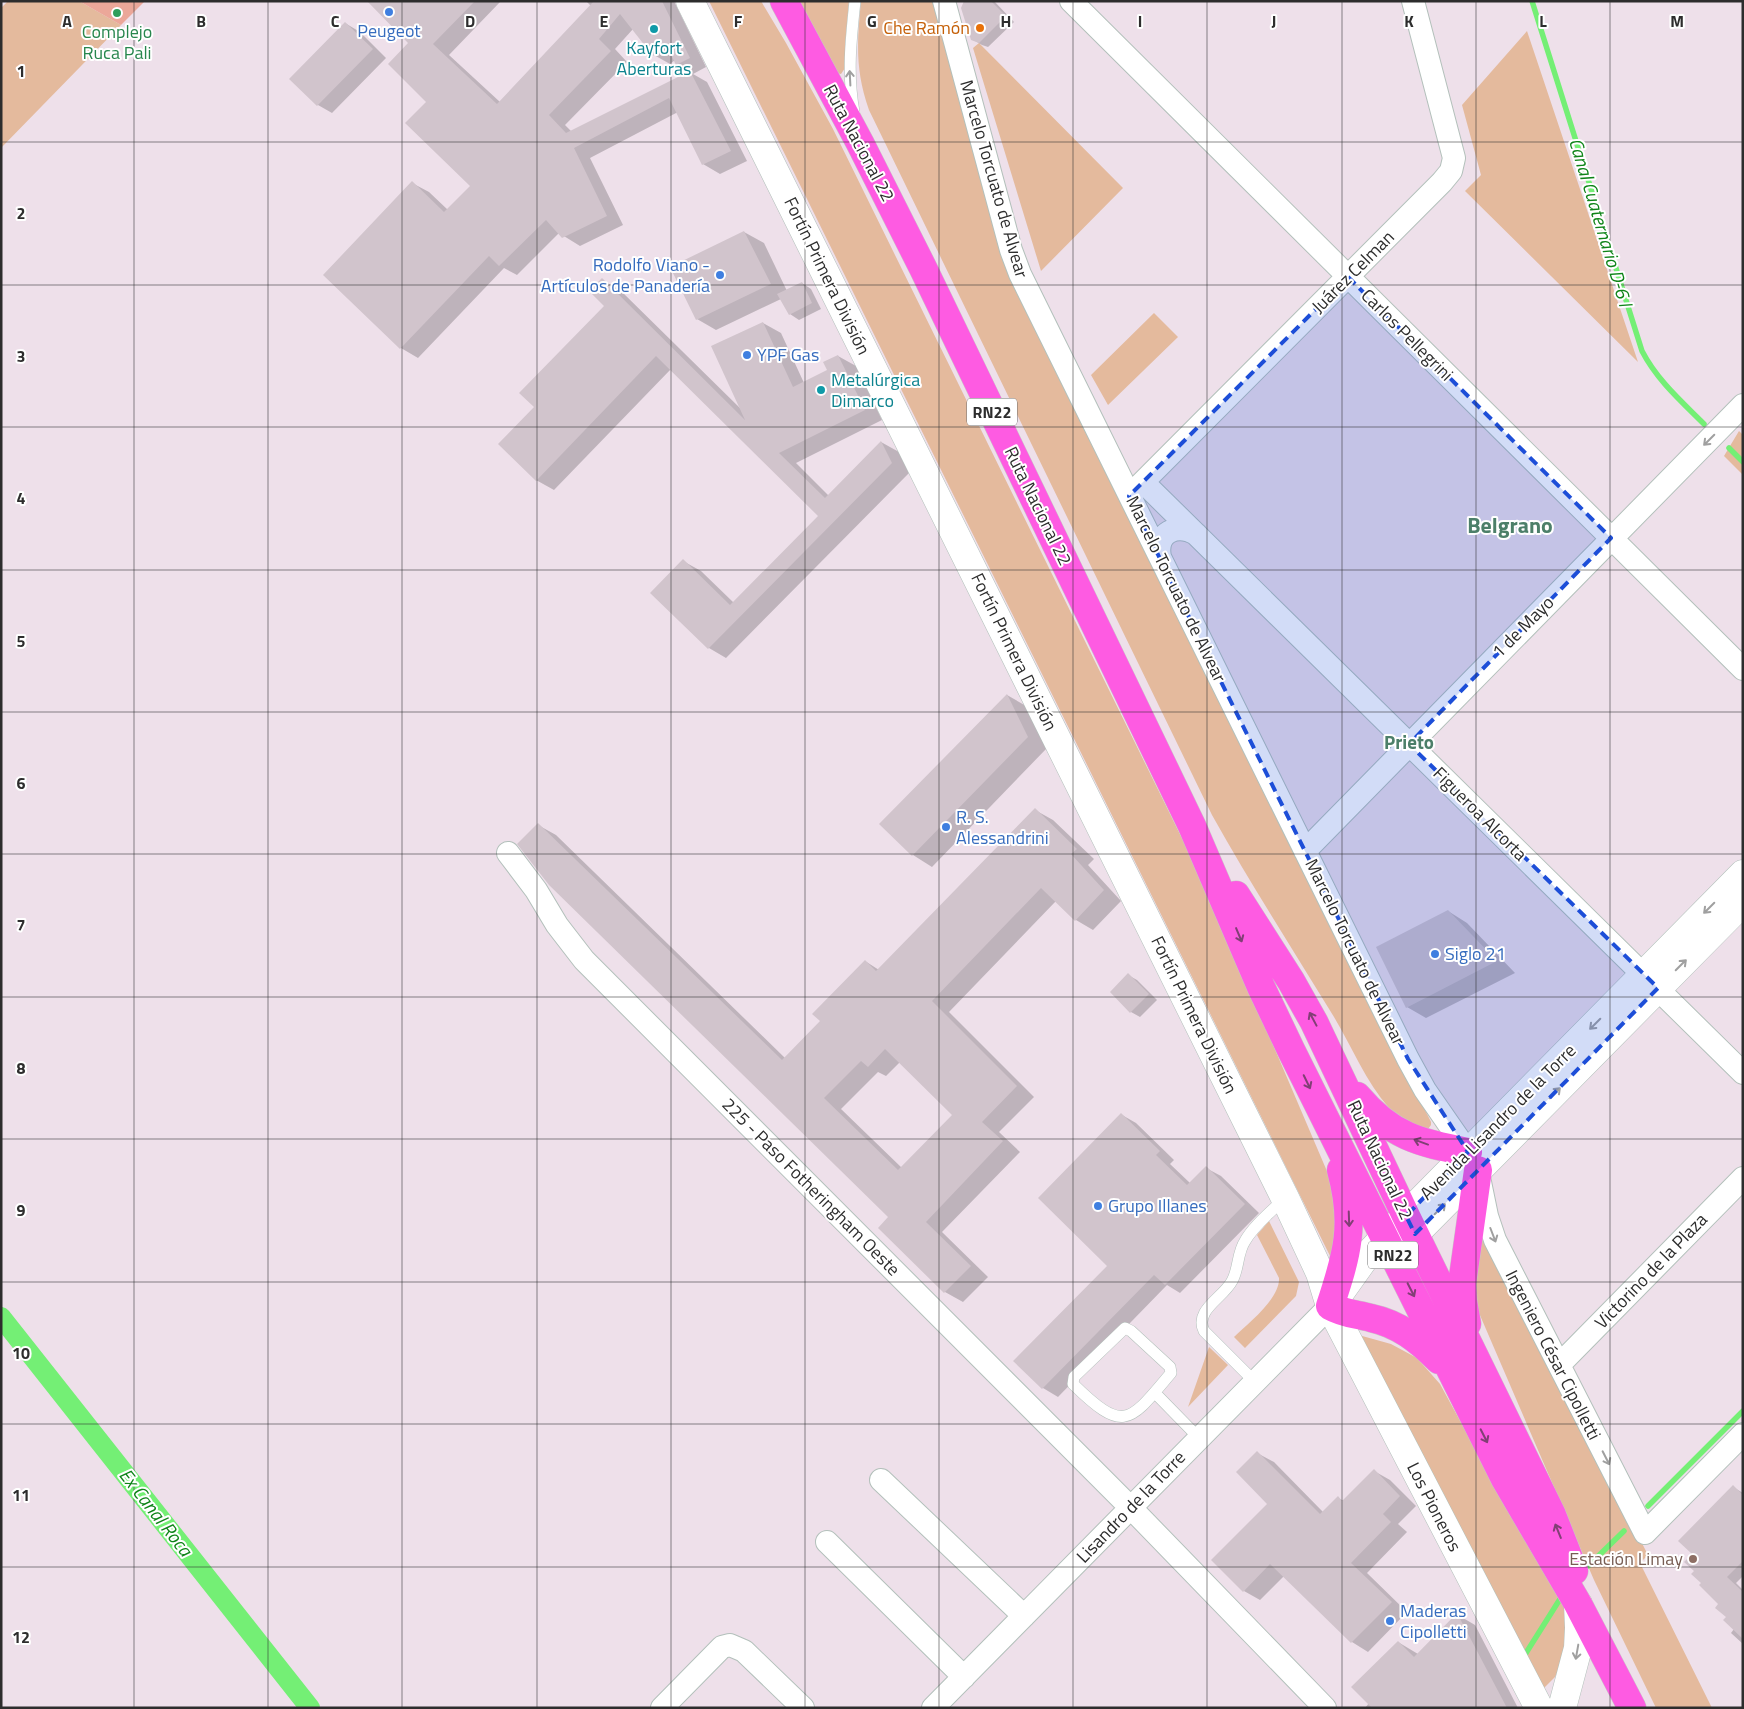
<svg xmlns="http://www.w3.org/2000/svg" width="1744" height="1709" viewBox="0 0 1744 1709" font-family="'Titillium Web',sans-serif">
<rect width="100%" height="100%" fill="#eee0ea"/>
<path fill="#e4ba9d" d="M 8,1 L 79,1 L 121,25 L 1,148 L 1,8 Z
M 709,1 L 761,1 L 786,43 L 833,129 L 1204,883 L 1338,1197 L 1335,1266 Z
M 799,1 L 849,1 L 845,46 L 845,68 L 841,74 L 836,73 Z
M 861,1 L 933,1 L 1000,250 L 1008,270 L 1431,1122 L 1431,1125 L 1428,1129 C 1414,1130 1398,1118 1389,1108 C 1366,1082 1352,1047 1334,1017 C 1293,950 1250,883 1212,815 L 869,110 C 855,70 857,43 861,1 Z
M 1527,31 L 1638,362 L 1465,191 L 1481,175 L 1462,105 Z
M 979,43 L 1123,188 L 1041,271 L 973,48 Z
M 1154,313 L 1178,337 L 1108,405 L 1091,375 Z
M 1739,431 L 1743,435 L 1743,475 L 1724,456 Z
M 1269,1221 L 1299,1282 L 1296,1296 L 1245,1348 L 1234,1337 C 1248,1323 1280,1299 1279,1278 L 1257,1235 Z
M 1477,1235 L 1487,1240 L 1648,1555 L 1640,1563 L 1712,1708 L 1656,1708 L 1594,1580 L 1476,1306 L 1475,1236 Z
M 1355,1334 L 1391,1344 L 1417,1358 L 1440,1384 L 1507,1507 L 1568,1605 L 1565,1656 L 1555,1677 L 1539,1693 Z
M 1209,1347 L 1228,1365 L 1188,1407 Z"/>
<path fill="#eba799" d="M 79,1 L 145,1 L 121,25 Z"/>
<path fill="#0003" fill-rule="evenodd" d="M 369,1 L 501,1 L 449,55 L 500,102 L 591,6 L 586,1 L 674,1 L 706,67 L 693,74 L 707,82 L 747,161 L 720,174 L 703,164 L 678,112 L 590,158 L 623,225 L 580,246 L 559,233 L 517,275 L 504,268 L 418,358 L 401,348 L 324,275 L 412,183 L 429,192 L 448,210 L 471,186 L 428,102 L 409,43 ZM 633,29 L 654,55 L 670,64 L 675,60 L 677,64 L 691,72 L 572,132 L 565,125 L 627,62 L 615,49 Z
M 965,1 L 994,1 L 1014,22 L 988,47 L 982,45 L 972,39 Z
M 345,23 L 360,32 L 386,58 L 332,113 L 318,105 L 291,79 Z
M 744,232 L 764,243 L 787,291 L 802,283 L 811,289 L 821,309 L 799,320 L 790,314 L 781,299 L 716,330 L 697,319 Z
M 602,280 L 620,290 L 743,411 L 763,323 L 781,333 L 804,383 L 829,371 L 838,356 L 856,366 L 882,420 L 796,463 L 829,496 L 881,442 L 899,452 L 909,473 L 726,658 L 709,648 L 652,593 L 683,561 L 701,571 L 734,603 L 820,516 L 671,369 L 554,490 L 536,480 L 536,407 L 606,306 Z
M 1007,695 L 1026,706 L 1047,748 L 932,867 L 913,855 L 881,824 Z
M 1035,810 L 1053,820 L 1094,859 L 1088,865 L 1121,901 L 1093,930 L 1076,920 L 1056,901 L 949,1012 L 1034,1097 L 999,1132 L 1020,1152 L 942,1232 L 988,1277 L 963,1302 L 945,1292 L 890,1217 L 538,825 L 556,835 L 785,1058 L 821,1021 L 865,961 L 879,970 ZM 900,1062 L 954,1115 L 902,1168 L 841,1109 L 878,1072 L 886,1076 Z
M 1448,911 L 1467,923 L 1515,973 L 1426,1018 L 1407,1007 Z
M 1128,975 L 1137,980 L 1157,1000 L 1140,1017 L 1131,1012 Z
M 1122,1115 L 1136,1123 L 1174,1160 L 1170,1164 L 1190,1183 L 1206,1168 L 1221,1176 L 1259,1213 L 1180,1293 L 1167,1285 L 1058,1397 L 1043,1388 L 1015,1361 L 1109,1266 Z
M 1257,1453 L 1274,1462 L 1323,1512 L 1338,1498 L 1344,1501 L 1374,1471 L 1390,1480 L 1416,1506 L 1398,1524 L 1407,1532 L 1367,1573 L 1407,1612 L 1368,1652 L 1352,1642 L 1284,1576 L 1260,1600 L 1244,1591 L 1269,1504 Z
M 1733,1487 L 1743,1493 L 1743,1576 L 1736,1583 L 1743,1590 L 1743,1644 L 1731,1633 L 1734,1629 L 1720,1604 L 1695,1571 L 1693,1554 Z
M 1458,1615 L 1475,1625 L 1518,1708 L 1365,1708 L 1369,1703 L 1398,1642 L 1418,1654 Z"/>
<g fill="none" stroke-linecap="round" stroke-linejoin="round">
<path stroke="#74ef75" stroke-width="5.5" d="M 1532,1 L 1642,351 C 1657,380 1681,401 1704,424
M 1729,448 L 1743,462
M 1648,1506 L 1743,1411
M 1588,1566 L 1624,1531
M 1526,1653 L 1560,1599"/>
<path stroke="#74ef75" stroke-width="20" d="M 1,1317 L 310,1708"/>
</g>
<path fill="#d1c4cc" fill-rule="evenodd" d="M 367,1 L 475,1 L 433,44 L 497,104 L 594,1 L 662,1 L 690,58 L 676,65 L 666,45 L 653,56 L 620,14 L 599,39 L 611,51 L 549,115 L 566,133 L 690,71 L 731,151 L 702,165 L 669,98 L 574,148 L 607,216 L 562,238 L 546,220 L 499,266 L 489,256 L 400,349 L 323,275 L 412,181 L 444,212 L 470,186 L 405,123 L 426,102 L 388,64 L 408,43 Z
M 964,1 L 991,1 L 1006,16 L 979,43 L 971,40 L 961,8 Z
M 345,22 L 373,49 L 317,106 L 289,79 Z
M 744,231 L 771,284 L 696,320 L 670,267 Z
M 602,278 L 745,420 L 711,346 L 763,322 L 793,387 L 827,370 L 823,362 L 838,355 L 865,410 L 779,453 L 825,498 L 881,441 L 892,463 L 708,649 L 650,593 L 683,559 L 730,605 L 818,516 L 656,356 L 536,481 L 498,444 L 534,407 L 519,393 L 604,306 L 589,291 Z
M 802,282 L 812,303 L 789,315 L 777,294 Z
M 1007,694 L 1028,737 L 912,856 L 879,824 Z
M 1035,808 L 1077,849 L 1071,854 L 1104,890 L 1075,921 L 1041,888 L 932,1001 L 1017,1086 L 982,1122 L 1003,1141 L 926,1222 L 971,1266 L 944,1293 L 878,1228 L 888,1217 L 549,885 L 517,844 L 538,823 L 782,1060 L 820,1021 L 812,1014 L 865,960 L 876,971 ZM 885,1049 L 952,1115 L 898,1170 L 824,1098 L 861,1061 L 868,1067 Z
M 1448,910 L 1497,961 L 1406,1008 L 1376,947 Z
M 1128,973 L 1149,994 L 1130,1013 L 1110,992 Z
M 1121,1113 L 1160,1151 L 1156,1155 L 1187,1185 L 1206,1166 L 1245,1204 L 1165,1285 L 1154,1275 L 1042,1389 L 1013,1361 L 1107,1266 L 1038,1198 Z
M 1257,1451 L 1320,1514 L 1338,1496 L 1342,1501 L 1374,1469 L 1400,1496 L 1383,1514 L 1391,1522 L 1351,1563 L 1392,1602 L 1351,1643 L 1270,1564 L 1243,1592 L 1211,1560 L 1267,1504 L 1236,1472 Z
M 1733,1485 L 1743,1495 L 1743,1561 L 1727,1577 L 1743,1592 L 1743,1639 L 1723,1620 L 1726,1617 L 1715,1608 L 1718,1604 L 1699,1585 L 1701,1583 L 1691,1574 L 1694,1571 L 1684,1562 L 1692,1554 L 1678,1541 Z
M 1457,1613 L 1507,1708 L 1372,1708 L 1351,1687 L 1398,1641 L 1414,1657 Z"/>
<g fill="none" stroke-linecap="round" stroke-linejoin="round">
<g stroke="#b3c0bb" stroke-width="12">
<path id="lane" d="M 854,112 C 847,74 851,39 855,1
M 1125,1328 L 1131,1331 L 1170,1367 L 1171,1373 C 1129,1423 1124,1434 1073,1384 L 1074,1377 Z
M 1255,1382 L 1204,1331 C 1194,1310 1223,1298 1232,1281 C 1239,1269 1237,1253 1245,1241 C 1254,1225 1272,1211 1285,1198
M 1155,1393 L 1199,1438"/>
</g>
<g stroke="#b3c0bb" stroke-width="24">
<path id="street" d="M 944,1 L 1011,250 L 1020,274 L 1408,1059 L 1425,1090 L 1468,1152
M 1071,1 L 1743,669
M 1143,482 L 1743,1073
M 1134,491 L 1442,182 L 1451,171 L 1454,158 L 1413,1
M 1160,557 C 1155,532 1177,523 1196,534
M 1305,851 L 1743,405
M 508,853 L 536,890 L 557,925 L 584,960 L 1131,1508 L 1325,1708
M 1480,1182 L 1487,1216 L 1495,1240 L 1645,1533 L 1743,1434
M 1559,1365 L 1743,1178
M 881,1480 L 1024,1616
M 827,1542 L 964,1677
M 662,1708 L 722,1647 L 730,1645 L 744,1651 L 803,1708
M 933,1708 L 1330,1306"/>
</g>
<g stroke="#b3c0bb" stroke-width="29">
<path id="secondary" d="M 690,1 L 1285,1198 L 1320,1273 L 1330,1306 L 1539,1708
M 1399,1250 L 1743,902
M 1334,1301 L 1364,1259 L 1378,1244 L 1743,874
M 1562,1708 L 1578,1648 L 1579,1628 L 1578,1604"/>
</g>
<g stroke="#c8c8c8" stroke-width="29">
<path id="highway" d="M 784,1 L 860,143 L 923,268 L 1192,826 L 1261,987 L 1291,1050 L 1505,1479 L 1578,1604 L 1632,1708
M 1236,895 L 1291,981 L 1314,1022 L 1406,1216 L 1552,1515 L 1574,1571
M 1357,1096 C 1391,1136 1419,1143 1468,1152
M 1341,1170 C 1356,1225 1347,1255 1330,1306 C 1344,1314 1356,1314 1371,1318 C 1399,1324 1419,1340 1439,1360
M 1467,1324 L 1463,1301 L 1462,1284 L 1478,1170"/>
</g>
<use href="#lane" stroke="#fff" stroke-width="11"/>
<use href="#street" stroke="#fff" stroke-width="22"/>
<use href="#secondary" stroke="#fff" stroke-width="28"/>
<use href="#highway" stroke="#fe5be2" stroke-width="28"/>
</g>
<defs><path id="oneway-shaft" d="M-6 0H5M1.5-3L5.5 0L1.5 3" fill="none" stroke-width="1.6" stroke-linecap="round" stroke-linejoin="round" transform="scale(1.25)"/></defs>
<g stroke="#a0a0a0">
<use href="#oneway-shaft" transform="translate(850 78) rotate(-93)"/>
<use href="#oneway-shaft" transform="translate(1709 440) rotate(135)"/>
<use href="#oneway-shaft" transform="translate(1709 908) rotate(135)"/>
<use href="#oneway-shaft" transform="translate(1681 965) rotate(-45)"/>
<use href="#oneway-shaft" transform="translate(1595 1024) rotate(135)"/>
<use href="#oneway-shaft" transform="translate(1555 1093) rotate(-45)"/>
<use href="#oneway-shaft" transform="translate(1440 1209) rotate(-45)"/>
<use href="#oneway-shaft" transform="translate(1493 1235) rotate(69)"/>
<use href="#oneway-shaft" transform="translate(1606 1458) rotate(63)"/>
<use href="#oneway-shaft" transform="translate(1577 1652) rotate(100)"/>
</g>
<g stroke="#813f75">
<use href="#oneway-shaft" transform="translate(1239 935) rotate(67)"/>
<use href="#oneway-shaft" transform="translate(1313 1019) rotate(-118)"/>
<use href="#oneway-shaft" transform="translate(1307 1082) rotate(64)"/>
<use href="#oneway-shaft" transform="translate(1421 1142) rotate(-160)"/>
<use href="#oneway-shaft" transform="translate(1349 1219) rotate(88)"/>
<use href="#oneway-shaft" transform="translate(1411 1290) rotate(63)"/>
<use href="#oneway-shaft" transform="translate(1484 1436) rotate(63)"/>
<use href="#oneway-shaft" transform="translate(1558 1531) rotate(-112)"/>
</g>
<path fill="#1d4ed8" fill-opacity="0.2" stroke="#1d4ed8" stroke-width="4" stroke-dasharray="10 6" stroke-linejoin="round" d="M 1348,277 L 1611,538 L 1409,744 L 1658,988 L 1415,1234 L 1406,1216 L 1468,1152 L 1408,1059 L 1129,496 Z"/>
<path fill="none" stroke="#2d2d2d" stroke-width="1" stroke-opacity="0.55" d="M 134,1 L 134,1708M 268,1 L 268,1708M 402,1 L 402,1708M 537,1 L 537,1708M 671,1 L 671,1708M 805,1 L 805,1708M 939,1 L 939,1708M 1073,1 L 1073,1708M 1207,1 L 1207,1708M 1342,1 L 1342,1708M 1476,1 L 1476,1708M 1610,1 L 1610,1708M 1,142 L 1743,142M 1,285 L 1743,285M 1,427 L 1743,427M 1,570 L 1743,570M 1,712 L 1743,712M 1,854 L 1743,854M 1,997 L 1743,997M 1,1139 L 1743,1139M 1,1282 L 1743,1282M 1,1424 L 1743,1424M 1,1567 L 1743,1567"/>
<g fill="#3f7fe0" stroke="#fff" stroke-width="2">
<circle cx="389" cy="12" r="5"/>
<circle cx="720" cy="275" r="5"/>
<circle cx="747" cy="355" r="5"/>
<circle cx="946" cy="827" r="5"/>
<circle cx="1435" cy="954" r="5"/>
<circle cx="1098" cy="1206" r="5"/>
<circle cx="1390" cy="1621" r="5"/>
</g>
<circle fill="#2e9e5b" stroke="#fff" stroke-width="2" cx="117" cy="13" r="5"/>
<circle fill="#e8710a" stroke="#fff" stroke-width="2" cx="980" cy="28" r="5"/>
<g fill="#0f9aa8" stroke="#fff" stroke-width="2">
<circle cx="654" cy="29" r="5"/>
<circle cx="821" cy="390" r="5"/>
</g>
<circle fill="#8d6e63" stroke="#fff" stroke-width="2" cx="1693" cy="1559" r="5"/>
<g text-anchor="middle" stroke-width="4" stroke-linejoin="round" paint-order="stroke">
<g fill="#fff" stroke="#6c6c6c" stroke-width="1">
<rect x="967" y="398.5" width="50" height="27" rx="4"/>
<rect x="1368" y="1241.5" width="50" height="27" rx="4"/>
</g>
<g font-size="16" font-weight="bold" fill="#2d2d2d">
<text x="992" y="418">RN22</text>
<text x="1393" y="1261">RN22</text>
</g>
<g font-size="18" fill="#c56008" stroke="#fff" text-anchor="end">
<text x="970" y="34">Che Ramón</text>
</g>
<g font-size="18" fill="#366cbe" stroke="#fff" text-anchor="start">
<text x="389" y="37" text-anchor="middle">Peugeot</text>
<text x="710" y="271" text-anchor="end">Rodolfo Viano -<tspan x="710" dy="21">Artículos de Panadería</tspan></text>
<text x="757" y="361">YPF Gas</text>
<text x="956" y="823">R. S.<tspan x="956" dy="21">Alessandrini</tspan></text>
<text x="1445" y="960">Siglo 21</text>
<text x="1108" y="1212">Grupo Illanes</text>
<text x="1400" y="1617">Maderas<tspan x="1400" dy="21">Cipolletti</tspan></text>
</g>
<g font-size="18" fill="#27864d" stroke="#fff">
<text x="117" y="38">Complejo<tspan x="117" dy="21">Ruca Pali</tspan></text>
</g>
<g font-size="18" fill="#0d838f" stroke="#fff">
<text x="654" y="54">Kayfort<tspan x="654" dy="21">Aberturas</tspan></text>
<text x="831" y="386" text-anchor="start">Metalúrgica<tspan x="831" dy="21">Dimarco</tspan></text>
</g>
<g font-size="18" fill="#2d2d2d" stroke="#fff">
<text transform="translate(859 143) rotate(62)" y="6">Ruta Nacional 22</text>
<text transform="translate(994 179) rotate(74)" y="6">Marcelo Torcuato de Alvear</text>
<text transform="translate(1353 272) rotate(-45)" y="6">Juárez Celman</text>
<text transform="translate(827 276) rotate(64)" y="6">Fortín Primera División</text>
<text transform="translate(1407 335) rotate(45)" y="6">Carlos Pellegrini</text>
<text transform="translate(1038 506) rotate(64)" y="6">Ruta Nacional 22</text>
<text transform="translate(1176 589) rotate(64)" y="6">Marcelo Torcuato de Alvear</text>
<text transform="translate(1523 627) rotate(-45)" y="6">1 de Mayo</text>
<text transform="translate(1014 652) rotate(64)" y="6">Fortín Primera División</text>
<text transform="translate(1480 814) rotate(45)" y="6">Figueroa Alcorta</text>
<text transform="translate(1355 952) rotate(64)" y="6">Marcelo Torcuato de Alvear</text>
<text transform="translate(1194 1015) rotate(64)" y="6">Fortín Primera División</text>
<text transform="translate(1498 1122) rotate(-45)" y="6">Avenida Lisandro de la Torre</text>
<text transform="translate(1380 1160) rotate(65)" y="6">Ruta Nacional 22</text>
<text transform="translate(811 1187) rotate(45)" y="6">225 - Paso Fotheringham Oeste</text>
<text transform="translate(1651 1271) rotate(-46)" y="6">Victorino de la Plaza</text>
<text transform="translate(1553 1355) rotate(63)" y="6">Ingeniero César Cipolletti</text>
<text transform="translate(1131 1507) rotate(-46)" y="6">Lisandro de la Torre</text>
<text transform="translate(1434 1507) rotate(63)" y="6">Los Pioneros</text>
</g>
<g font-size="18" fill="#785e54" stroke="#fff" text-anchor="end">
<text x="1683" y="1565">Estación Limay</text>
</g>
<g font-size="19" font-style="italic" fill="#0e8418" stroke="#fff">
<text transform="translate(1601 222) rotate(73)" y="7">Canal Cuaternario D-6 I</text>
<text transform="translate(156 1512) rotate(52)" y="7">Ex Canal Roca</text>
</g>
<g font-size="19" font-weight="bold" fill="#4c7f69" stroke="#fff">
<text x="1409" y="749">Prieto</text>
</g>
<g font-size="22" font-weight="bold" fill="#4c7f69" stroke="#fff">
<text x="1510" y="533">Belgrano</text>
</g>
</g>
<g font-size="16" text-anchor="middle" font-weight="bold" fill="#2d2d2d" stroke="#fff" stroke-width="4" stroke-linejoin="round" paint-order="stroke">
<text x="67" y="27">A</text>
<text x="201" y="27">B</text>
<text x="335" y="27">C</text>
<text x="470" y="27">D</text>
<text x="604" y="27">E</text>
<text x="738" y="27">F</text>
<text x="872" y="27">G</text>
<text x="1006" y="27">H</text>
<text x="1140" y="27">I</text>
<text x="1274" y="27">J</text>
<text x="1409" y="27">K</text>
<text x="1543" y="27">L</text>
<text x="1677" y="27">M</text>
<text x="21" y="77">1</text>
<text x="21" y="219">2</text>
<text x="21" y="362">3</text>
<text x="21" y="504">4</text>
<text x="21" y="647">5</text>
<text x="21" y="789">6</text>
<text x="21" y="931">7</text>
<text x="21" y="1074">8</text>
<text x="21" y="1216">9</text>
<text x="21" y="1359">10</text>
<text x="21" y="1501">11</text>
<text x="21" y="1643">12</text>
</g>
<rect width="1744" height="1709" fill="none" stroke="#2d2d2d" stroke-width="5"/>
</svg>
